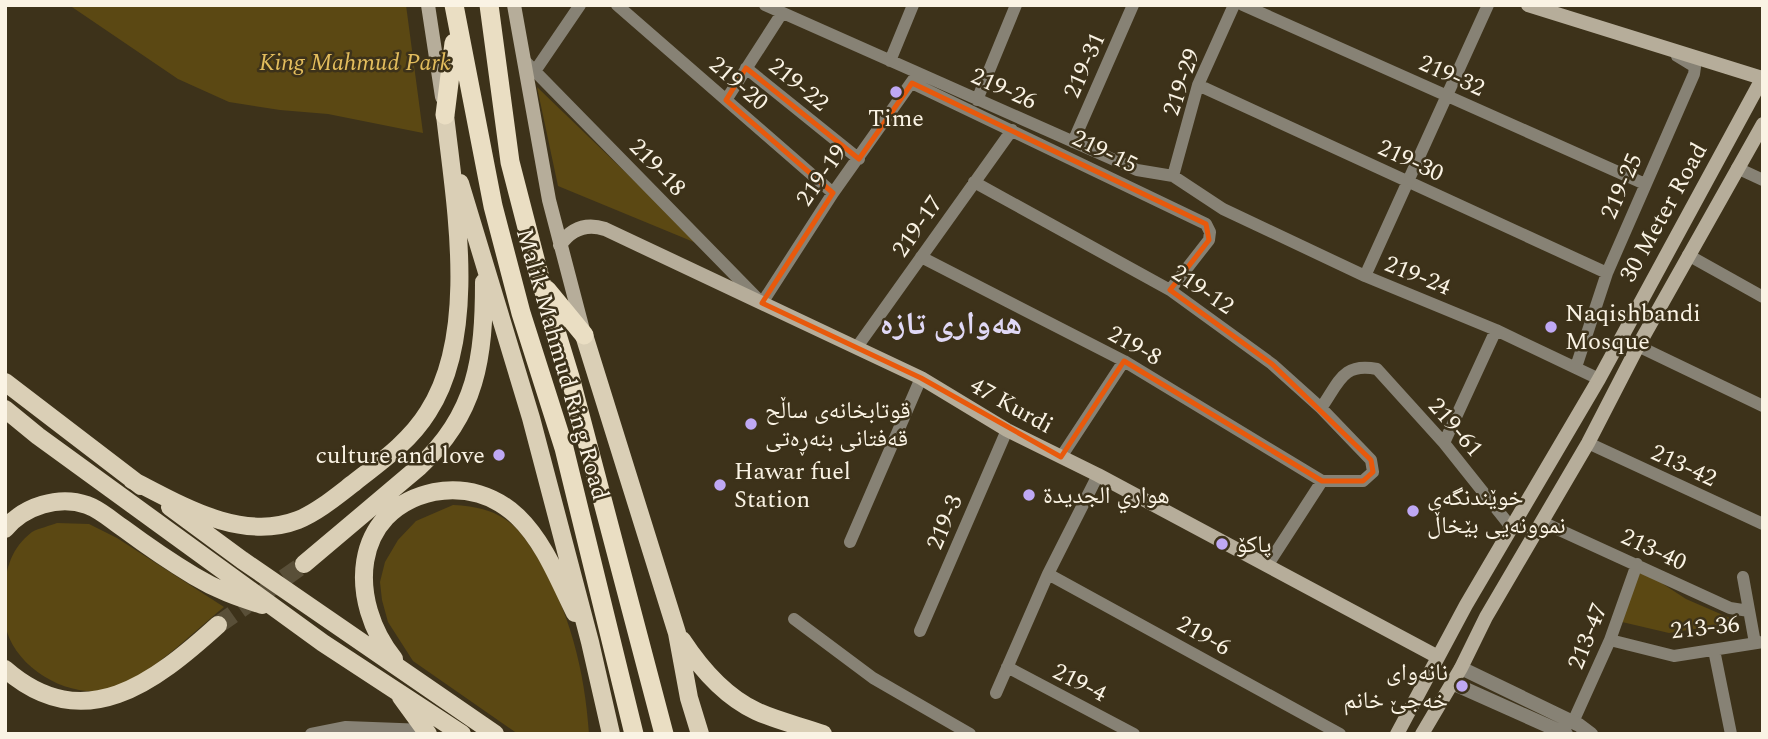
<svg xmlns="http://www.w3.org/2000/svg" width="1768" height="739" viewBox="0 0 1768 739" font-family="Spectral,'Noto Naskh Arabic',serif">
<rect width="100%" height="100%" fill="#3d321a"/>
<path fill="#5b4813" d="M 69,5 L 406,5 L 423,133 L 328,114 L 280,110 L 229,102 L 178,79 Z
M 537,87 L 701,245 L 558,186 Z
M 453,505 C 473,506 492,509 509,522 C 520,530 528,543 536,555 C 569,608 585,671 589,734 L 518,734 L 413,661 L 388,622 L 382,600 L 380,582 L 385,562 L 398,540 L 416,521 Z
M 57,523 L 89,524 L 117,538 L 224,607 C 194,631 144,682 107,690 C 66,698 13,667 5,624 C 4,614 5,603 5,592 C 5,569 12,547 32,532 C 39,528 50,526 57,523 Z
M 1640,569 L 1686,599 L 1739,622 L 1669,633 L 1622,622 Z"/>
<g fill="none" stroke-linecap="round" stroke-linejoin="round">
<path stroke="#594f38" stroke-width="18" stroke-dasharray="18 9" stroke-linecap="butt" d="M 218,625 L 304,564"/>
<path stroke="#878275" stroke-width="12" d="M 617,5 L 833,193
M 765,5 L 1137,170 L 1173,176 L 1223,209 L 1365,276 L 1496,330 L 1599,379
M 1243,5 L 1645,184
M 523,59 L 762,303 L 833,193 L 918,73
M 890,61 L 913,5
M 746,68 L 859,159
M 535,71 L 580,5
M 912,83 L 1206,224 L 1210,232 L 1209,240 L 1170,290
M 1198,85 L 1607,273
M 726,100 L 782,13
M 977,100 L 1016,5
M 1073,142 L 1133,5
M 1737,168 L 1763,180
M 1173,176 L 1198,85 L 1234,5
M 974,182 L 1170,290 L 1272,364 L 1321,408 L 1371,460 L 1373,472 L 1363,481 L 1322,481 L 1267,566
M 1688,255 L 1763,297
M 921,257 L 1124,361 L 1322,481
M 1365,276 L 1488,5
M 1638,346 L 1763,406
M 857,347 L 1012,130
M 1576,367 L 1607,273 L 1694,74 L 1695,67 L 1677,56
M 1321,408 C 1339,383 1342,362 1377,369 L 1444,443 L 1511,527
M 1444,443 L 1496,330
M 1588,443 L 1763,524
M 1061,457 L 1124,361
M 1542,522 L 1730,608 L 1749,611
M 850,542 L 921,378
M 1048,574 L 1340,734
M 1743,577 L 1755,643
M 794,619 L 873,678 L 970,734
M 920,631 L 1007,430
M 1610,640 L 1674,656 L 1763,642
M 1714,650 L 1731,734
M 1007,667 L 1134,734
M 996,693 L 1048,574 L 1098,475
M 1573,722 L 1610,640 L 1637,564
M 311,734 L 346,727 L 426,730"/>
<path stroke="#878275" stroke-width="14" d="M 1461,668 L 1579,725 L 1591,734
M 1452,683 L 1566,734"/>
<path stroke="#b6ad9a" stroke-width="14" d="M 428,5 L 442,97
M 514,5 L 549,200 L 583,330
M 1528,5 L 1762,78
M 560,245 C 571,229 586,223 605,229 L 921,378 L 1007,430 L 1098,475 L 1438,657
M 1397,734 L 1466,605 L 1599,379 L 1763,77
M 1422,734 L 1461,668 L 1486,617 L 1588,443 L 1638,346 L 1763,124"/>
<path stroke="#dacfb6" stroke-width="18" d="M 460,183 L 531,418 L 590,642 L 611,734
M 584,335 L 677,633 L 689,698 L 700,734
M 5,382 L 141,486
M 5,409 L 38,436 L 323,643 L 462,734
M 132,480 C 181,505 241,542 298,520 C 318,512 338,495 355,482 C 382,461 410,441 428,412 C 479,333 455,204 445,115
M 170,507 L 242,560 L 495,734
M 5,529 C 24,506 59,495 87,505 C 101,510 111,520 123,528 C 146,545 169,561 194,576 C 217,590 237,597 262,605
M 304,564 L 419,467 C 477,414 484,357 484,282
M 682,640 C 701,669 724,696 756,711 C 777,721 801,726 823,734
M 394,659 C 348,602 350,510 434,492 C 465,486 495,495 518,517 C 544,542 559,581 575,613
M 5,669 C 84,738 155,682 218,625
M 401,697 L 428,734"/>
<path stroke="#eadec3" stroke-width="19" d="M 454,5 L 493,206 L 521,313 L 564,448 L 634,734
M 489,5 L 510,162 L 541,282 L 570,377 L 664,734
M 445,115 L 454,43
M 547,290 L 584,335"/>
</g>
<path fill="none" stroke="#e8590c" stroke-width="5" stroke-linejoin="round" d="M 746,68 L 859,159 L 912,83 L 1206,224 L 1209,240 L 1170,290 L 1272,364 L 1371,460 L 1373,472 L 1363,481 L 1322,481 L 1124,361 L 1061,457 L 921,378 L 762,303 L 833,193 L 726,100 Z"/>
<g fill="#bfa8f4" stroke="#3d321a" stroke-width="2.5">
<circle cx="896" cy="92" r="7"/>
<circle cx="1551" cy="327" r="7"/>
<circle cx="751" cy="424" r="7"/>
<circle cx="499" cy="455" r="7"/>
<circle cx="720" cy="485" r="7"/>
<circle cx="1029" cy="495" r="7"/>
<circle cx="1413" cy="511" r="7"/>
<circle cx="1222" cy="544" r="7"/>
<circle cx="1462" cy="686" r="7"/>
</g>
<g text-anchor="middle" stroke-width="5" stroke-linejoin="round" paint-order="stroke">
<g font-size="24" font-style="italic" fill="#e3bd5d" stroke="#3d321a">
<text x="355" y="70">King Mahmud Park</text>
</g>
<g font-size="24" fill="#faf3e4" stroke="#3d321a">
<text transform="translate(1084 65) rotate(-66)" y="8">219-31</text>
<text transform="translate(1452 75) rotate(24)" y="8">219-32</text>
<text transform="translate(1181 82) rotate(-71)" y="8">219-29</text>
<text transform="translate(739 83) rotate(41)" y="8">219-20</text>
<text transform="translate(799 84) rotate(39)" y="8">219-22</text>
<text transform="translate(1004 88) rotate(24)" y="8">219-26</text>
<text transform="translate(1105 151) rotate(26)" y="8">219-15</text>
<text transform="translate(1411 160) rotate(25)" y="8">219-30</text>
<text transform="translate(658 167) rotate(46)" y="8">219-18</text>
<text transform="translate(821 175) rotate(-55)" y="8">219-19</text>
<text transform="translate(1621 186) rotate(-66)" y="8">219-25</text>
<text transform="translate(1663 212) rotate(-61)" y="8">30 Meter Road</text>
<text transform="translate(917 226) rotate(-55)" y="8">219-17</text>
<text transform="translate(1418 275) rotate(22)" y="8">219-24</text>
<text transform="translate(1203 289) rotate(34)" y="8">219-12</text>
<text transform="translate(1135 345) rotate(29)" y="8">219-8</text>
<text transform="translate(563 364) rotate(74)" y="8">Malik Mahmud Ring Road</text>
<text transform="translate(1012 405) rotate(29)" y="8">47 Kurdi</text>
<text transform="translate(1456 427) rotate(49)" y="8">219-61</text>
<text transform="translate(1684 465) rotate(25)" y="8">213-42</text>
<text transform="translate(944 522) rotate(-67)" y="8">219-3</text>
<text transform="translate(1654 549) rotate(25)" y="8">213-40</text>
<text transform="translate(1705 627) rotate(-6)" y="8">213-36</text>
<text transform="translate(1204 635) rotate(29)" y="8">219-6</text>
<text transform="translate(1587 636) rotate(-68)" y="8">213-47</text>
<text transform="translate(1080 682) rotate(27)" y="8">219-4</text>
</g>
<g font-size="24" fill="#faf3e4" stroke="#3d321a" text-anchor="start">
<text x="896" y="126" text-anchor="middle">Time</text>
<text x="1565" y="321">Naqishbandi<tspan x="1565" dy="28">Mosque</tspan></text>
<text x="765" y="418">قوتابخانەی ساڵح<tspan x="765" dy="28">قەفتانی بنەڕەتی</tspan></text>
<text x="485" y="463" text-anchor="end">culture and love</text>
<text x="734" y="479">Hawar fuel<tspan x="734" dy="28">Station</tspan></text>
<text x="1043" y="503">هواري الجديدة</text>
<text x="1427" y="505">خوێندنگەی<tspan x="1427" dy="28">نموونەیی بێخاڵ</tspan></text>
<text x="1236" y="552">پاکۆ</text>
<text x="1448" y="680" text-anchor="end">نانەوای<tspan x="1448" dy="28">خەجێ خانم</tspan></text>
</g>
<g font-size="32" font-weight="bold" fill="#e0d8f5" stroke="#3d321a">
<text x="951" y="334">هەواری تازە</text>
</g>
</g>
<rect width="1768" height="739" fill="none" stroke="#faf3e4" stroke-width="14"/>
</svg>
